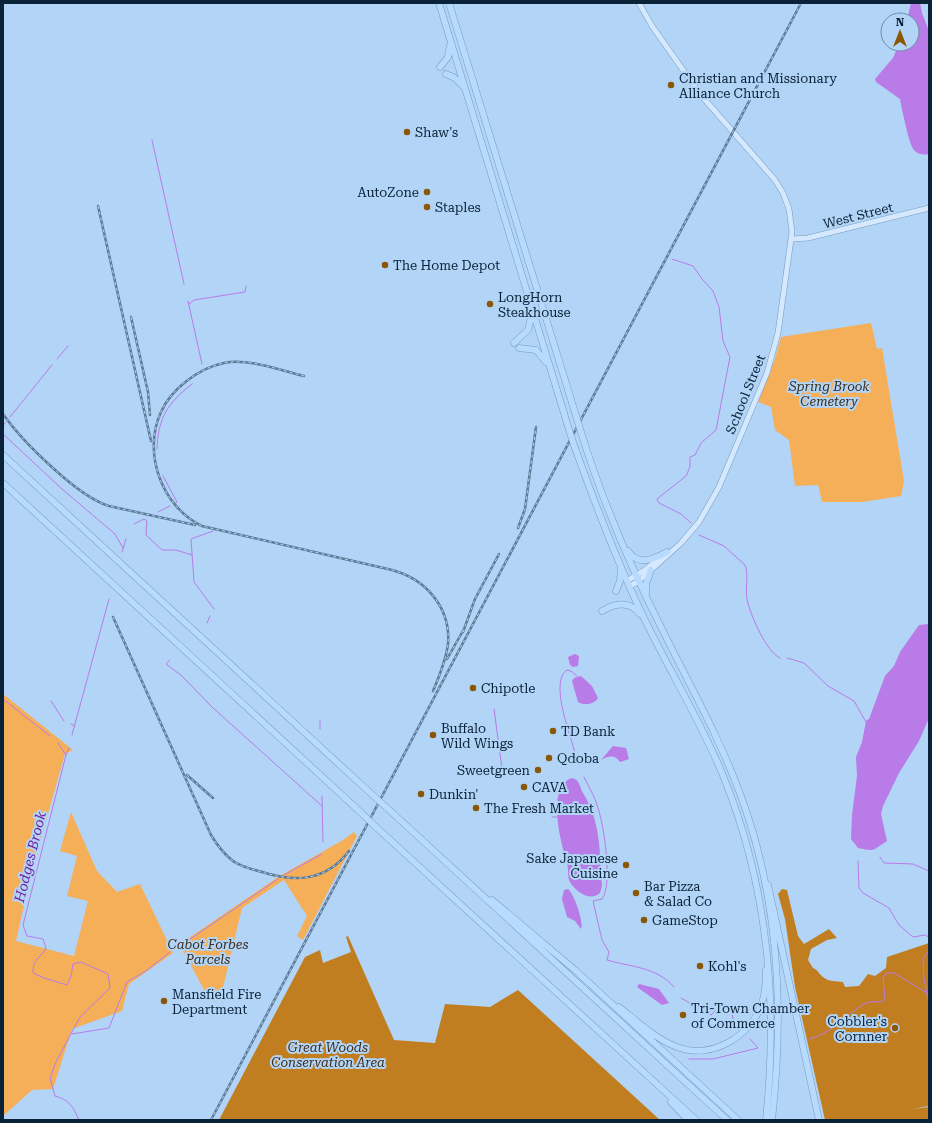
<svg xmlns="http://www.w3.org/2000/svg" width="932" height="1123" viewBox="0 0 932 1123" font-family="'Roboto Serif',serif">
<rect width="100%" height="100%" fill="#b2d4f7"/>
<path fill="#f6af59" d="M 871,323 L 877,349 L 882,348 L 904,481 L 901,496 L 862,502 L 822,502 L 818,485 L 795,486 L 789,440 L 775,430 L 771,407 L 758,402 L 775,359 L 781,337 Z
M 3,694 L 73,750 L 65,754 L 32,870 L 16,941 L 74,956 L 88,901 L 67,896 L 77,856 L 60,851 L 71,812 L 97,871 L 117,892 L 140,884 L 173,953 L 129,984 L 122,1011 L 72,1029 L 53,1089 L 32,1090 L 3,1116 Z
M 354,832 L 357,836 L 303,940 L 297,936 L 307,916 L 284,880 L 242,908 L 221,996 L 216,1001 L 209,999 L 182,949 L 183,942 L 278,877 L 343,840 Z"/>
<path fill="#c17e20" d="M 782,889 L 787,890 L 798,936 L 804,944 L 829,929 L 837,938 L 827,940 L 811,949 L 808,960 L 813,968 C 819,971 818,973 823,977 C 828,982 837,981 843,982 L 845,987 L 859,986 L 868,974 L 875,976 L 886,968 L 887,957 L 929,943 L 929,1106 L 912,1109 L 929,1107 L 929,1120 L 825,1120 L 795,987 L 785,919 L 778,894 Z
M 348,936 L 394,1040 L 435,1043 L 445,1004 L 490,1007 L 518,990 L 660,1120 L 219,1120 L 305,957 L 320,950 L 323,963 L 351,952 L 346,937 Z"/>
<path fill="#b97be7" d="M 911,3 L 920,3 L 922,13 L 929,31 L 929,154 C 924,155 918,155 914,150 C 909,145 902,109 900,99 L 876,82 L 875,79 L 893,58 L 899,44 L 912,44 L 912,20 L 907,20 Z
M 928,624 L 929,718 L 919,741 L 899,773 L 883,806 L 881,814 L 887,841 C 872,850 877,852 858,848 L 851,839 L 852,815 L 857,776 L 856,757 L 862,742 L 866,721 L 869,719 L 885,676 L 894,666 L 900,652 L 919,625 Z
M 575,654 L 579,656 L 578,666 L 573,667 L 570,665 L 568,657 Z
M 581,676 L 592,686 L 598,698 C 595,704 584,706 578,702 L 572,681 L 574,678 Z
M 613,746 L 626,748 L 629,759 L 620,762 C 615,754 608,756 601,760 Z
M 571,778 C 580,779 579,786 583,793 C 602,824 599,852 602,886 L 600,893 C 590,902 576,892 570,882 C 567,876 569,870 567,864 C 562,844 545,790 571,778 Z
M 568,889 C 574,894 584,922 581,929 L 575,921 L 567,917 L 562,899 L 564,890 Z
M 639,984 L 659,989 L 669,1003 L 662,1005 L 637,987 Z"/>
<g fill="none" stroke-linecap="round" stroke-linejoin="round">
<path stroke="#b97be7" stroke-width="1" d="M 152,140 L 184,284
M 672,259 L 693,266 L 702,279 L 713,291 L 719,307 L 723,341 L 730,357 L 716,430 L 701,443 L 695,455 L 690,457 L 690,467 L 686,476 L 657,499 L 659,503 L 681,514 L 691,523
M 188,301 L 202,364
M 189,304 L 194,300 L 245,292 L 246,286
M 57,359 L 68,346
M 10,417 L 52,365
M 3,426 L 5,423
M 3,434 L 62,489 L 115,534 L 123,548
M 157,449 C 158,417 168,403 192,384
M 163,476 L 177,502 L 174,504
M 158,512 L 170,506
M 134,524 L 144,519 L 147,521 L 146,535 L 162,550 L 176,550 L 192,555
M 213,531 L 191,539 L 194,582 L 214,609
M 699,535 L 724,546 L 745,565 C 749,576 745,588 747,599 C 750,614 766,652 780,658
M 122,552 L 126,539
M 207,623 L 210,616
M 787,658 L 804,663 L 828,686 L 854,701 L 866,722
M 170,660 L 166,664 L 182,676 L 212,707 L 322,806
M 3,699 L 50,736
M 51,701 L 64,721
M 494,709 L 503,776
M 71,724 L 75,726
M 320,729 L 320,721
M 72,735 L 109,599
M 58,743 L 66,755 L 23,925 L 27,936 L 43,939 L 46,948 C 41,958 32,959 33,973 L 44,978 L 67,985 L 71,976 L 73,964 L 81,962 L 108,974 L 110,988 L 80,1017 L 56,1062 L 50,1078 L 55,1096 C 70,1100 73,1107 79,1120
M 66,755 L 69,748
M 577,760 C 573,741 548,682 567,670 L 571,671 L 578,677
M 584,777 C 589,787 595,797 598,808 C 604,826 613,884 602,899 L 593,901 L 602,940 L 609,952 L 607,960 C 631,967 657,967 674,987
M 322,796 L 323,842
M 552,817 L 557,817
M 880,857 L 884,863 L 913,864 L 929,871
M 858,861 L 859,888 L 863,893 L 889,908 L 899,925 L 913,937 L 925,935 L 929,937
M 284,875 L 322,854
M 180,946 L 278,879
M 929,950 L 923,959 L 924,979 L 929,1004
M 681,998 L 711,1015 L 722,1004 L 731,1007 L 733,1019 L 738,1026
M 72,1034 L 109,1028 L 127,982 L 146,971 L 170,952
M 810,1039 C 830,1034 845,1016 862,1005 C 871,999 880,1004 885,1000 L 883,978 L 886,973 L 894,973 L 927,993
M 689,1059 L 713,1059 L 758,1048 L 750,1039"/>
<g stroke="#7a9ab9" stroke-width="6">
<path id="major" d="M 792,239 L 808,238 L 929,208
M 627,581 L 645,570 L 661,557
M 630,586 L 639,581 L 681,543 L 699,522 L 719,487 L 767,373 L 778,333 L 792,232 L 789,209 L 783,193 L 775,180 L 700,94 L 652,26 L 639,3"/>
</g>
<g stroke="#7a9ab9" stroke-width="7">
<path id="highway" d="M 439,3 L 570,433
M 449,3 L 577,419
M 440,67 L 448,57 L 450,45
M 446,74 L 455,78 L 464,87
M 514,343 L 528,330 L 532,314
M 519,348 L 536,350 L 546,362
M 581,432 C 602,500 630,566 663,631 C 690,686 721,740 742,799 C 779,901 784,1013 772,1120
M 574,445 C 595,504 617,562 644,618 C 670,672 702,723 724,778 C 768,887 778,1005 766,1120
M 3,455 L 366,789
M 3,483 L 356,808
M 628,551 C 639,567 653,559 667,552
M 616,591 L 620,581 L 621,569
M 646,593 L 646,584 L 651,570
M 602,611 C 615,603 629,600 640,614
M 386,807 L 727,1120
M 376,827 L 696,1120
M 768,885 L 819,1120
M 492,900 L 575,970 L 738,1120
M 619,1007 C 637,1021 655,1039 677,1047 C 711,1060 751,1037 762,1003 C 766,992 766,980 766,970
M 671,1102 L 688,1120"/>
</g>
<use href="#major" stroke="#d4e9ff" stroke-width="5"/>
<use href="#highway" stroke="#b7daff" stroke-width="6"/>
<g stroke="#5d7a96" stroke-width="2.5">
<path id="rail" d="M 98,206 L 151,441
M 131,317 L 148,392 L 150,415
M 304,376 C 279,370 249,358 224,363 C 199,368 171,389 161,412 C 142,453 162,507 202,526 L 392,570 C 426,579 451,608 448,644 C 446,660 439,677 433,691
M 3,414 C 22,441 78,497 109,506 L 195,525
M 518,528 L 525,509 L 536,427
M 113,617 L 211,835 C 217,845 224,854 233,861 C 241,867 252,869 262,872 C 296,883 326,881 349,851
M 463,632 L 475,599 L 499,554
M 447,659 L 464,629
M 187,775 L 213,798
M 211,1120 L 801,3"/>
</g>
<use href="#rail" stroke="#b2d4f7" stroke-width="1" stroke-dasharray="3" stroke-linecap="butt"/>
<g stroke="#7a9ab9" stroke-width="7" stroke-linecap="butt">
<path id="highway-bridge" d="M 577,419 L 581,432
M 570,433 L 574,445
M 366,789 L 386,807
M 356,808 L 376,827"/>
</g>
<use href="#highway-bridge" stroke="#b7daff" stroke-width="6"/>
</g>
<g fill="#8b5705" stroke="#b2d4f7" stroke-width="1.5">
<circle cx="671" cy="85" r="4"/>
<circle cx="407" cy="132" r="4"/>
<circle cx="427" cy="192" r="4"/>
<circle cx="427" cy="207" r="4"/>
<circle cx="385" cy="265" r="4"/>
<circle cx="490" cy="304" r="4"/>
<circle cx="473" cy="688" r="4"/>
<circle cx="553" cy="731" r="4"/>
<circle cx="433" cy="735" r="4"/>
<circle cx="549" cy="758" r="4"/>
<circle cx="538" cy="770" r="4"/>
<circle cx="524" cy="787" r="4"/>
<circle cx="421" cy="794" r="4"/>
<circle cx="476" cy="808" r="4"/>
<circle cx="626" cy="865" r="4"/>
<circle cx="636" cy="893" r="4"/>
<circle cx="644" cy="920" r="4"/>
<circle cx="700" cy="966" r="4"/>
<circle cx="164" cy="1001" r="4"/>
<circle cx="683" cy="1015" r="4"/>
<circle cx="895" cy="1028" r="4"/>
</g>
<g text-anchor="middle" stroke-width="4" stroke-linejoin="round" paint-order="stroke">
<g font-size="13" fill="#0a2237" stroke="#b2d4f7" text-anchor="start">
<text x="679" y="83">Christian and Missionary<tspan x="679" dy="15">Alliance Church</tspan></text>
<text x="415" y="137">Shaw's</text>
<text x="419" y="197" text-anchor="end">AutoZone</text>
<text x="435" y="212">Staples</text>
<text x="393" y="270">The Home Depot</text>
<text x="498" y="302">LongHorn<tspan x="498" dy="15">Steakhouse</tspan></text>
<text x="481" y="693">Chipotle</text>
<text x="441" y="733">Buffalo<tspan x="441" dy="15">Wild Wings</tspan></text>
<text x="561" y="736">TD Bank</text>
<text x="557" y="763">Qdoba</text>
<text x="530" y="775" text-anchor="end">Sweetgreen</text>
<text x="532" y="792">CAVA</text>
<text x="429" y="799">Dunkin'</text>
<text x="484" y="813">The Fresh Market</text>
<text x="618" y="863" text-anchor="end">Sake Japanese<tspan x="618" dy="15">Cuisine</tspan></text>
<text x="644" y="891">Bar Pizza<tspan x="644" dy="15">&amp; Salad Co</tspan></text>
<text x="652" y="925">GameStop</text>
<text x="708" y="971">Kohl's</text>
<text x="172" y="999">Mansfield Fire<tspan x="172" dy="15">Department</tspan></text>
<text x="691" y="1013">Tri-Town Chamber<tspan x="691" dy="15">of Commerce</tspan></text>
<text x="887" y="1026" text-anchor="end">Cobbler's<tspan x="887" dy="15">Cornner</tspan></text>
</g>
<g font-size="13" fill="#0a2237" stroke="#b2d4f7">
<text transform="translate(858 215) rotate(-14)" y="5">West Street</text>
<text transform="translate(745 394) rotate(-68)" y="5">School Street</text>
</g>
<g font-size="13" font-style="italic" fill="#3d2d1a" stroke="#b2d4f7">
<text x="829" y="391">Spring Brook<tspan x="829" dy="15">Cemetery</tspan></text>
<text x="208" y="949">Cabot Forbes<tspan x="208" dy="15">Parcels</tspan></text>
<text x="328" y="1052">Great Woods<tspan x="328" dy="15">Conservation Area</tspan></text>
</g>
<g font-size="14" font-style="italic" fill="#711fa0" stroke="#b2d4f7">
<text transform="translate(30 857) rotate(-76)" y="5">Hodges Brook</text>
</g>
</g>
<rect width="932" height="1123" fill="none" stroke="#0a2237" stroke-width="8"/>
<g transform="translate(900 32)"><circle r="19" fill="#b2d4f7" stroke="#6f8daa"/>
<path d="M0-3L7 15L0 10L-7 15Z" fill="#8b5705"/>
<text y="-6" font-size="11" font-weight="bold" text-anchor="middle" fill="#0a2237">N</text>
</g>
</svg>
